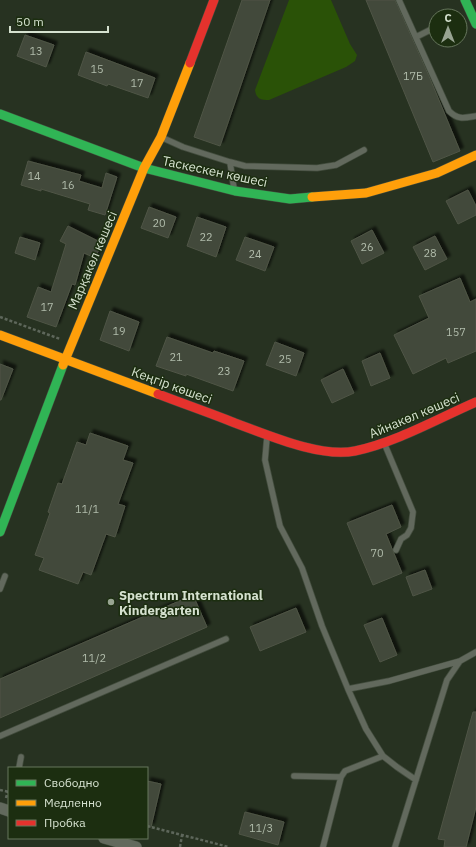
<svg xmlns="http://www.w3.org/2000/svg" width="476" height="847" viewBox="0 0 476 847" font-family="'IBM Plex Sans',sans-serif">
<defs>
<filter id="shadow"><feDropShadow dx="3.5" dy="-3.5" stdDeviation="1" flood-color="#0009"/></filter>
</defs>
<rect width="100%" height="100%" fill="#273221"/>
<path fill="#2a5207" d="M 289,0 L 331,0 L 350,44 L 357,55 L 355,61 L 346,67 L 269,100 C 261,100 256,99 255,90 Z"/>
<path fill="#42493a" stroke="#4f5546" filter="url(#shadow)" d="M 242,0 L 270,0 L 220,146 L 194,137 Z
M 366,0 L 395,0 L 429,76 L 460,151 L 433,162 Z
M 25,35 L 54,45 L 46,67 L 17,56 Z
M 86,52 L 155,78 L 148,98 L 108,84 L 107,86 L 78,75 Z
M 28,161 L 81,175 L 79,181 L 102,188 L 106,173 L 117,177 L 105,215 L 88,210 L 90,204 L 41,189 L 41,191 L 21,185 Z
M 468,190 L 476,206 L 476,215 L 458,224 L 446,201 Z
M 149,207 L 176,217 L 168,238 L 141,228 Z
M 197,217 L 226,227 L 216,257 L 187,246 Z
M 68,226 L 102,243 L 95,258 L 84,253 L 75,285 L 72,284 L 56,327 L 27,317 L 38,287 L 51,292 L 66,244 L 60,241 Z
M 372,230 L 384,253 L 362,264 L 351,241 Z
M 435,236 L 447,259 L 425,270 L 413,247 Z
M 20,237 L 40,243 L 35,260 L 15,253 Z
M 245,237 L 274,247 L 265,271 L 236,260 Z
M 460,278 L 470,302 L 476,299 L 476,351 L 448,363 L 446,358 L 413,374 L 394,335 L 429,318 L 419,296 Z
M 110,311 L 139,322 L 129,351 L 100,340 Z
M 167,337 L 213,353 L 214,351 L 244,361 L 233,391 L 186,374 L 186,376 L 156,366 Z
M 275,342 L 304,353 L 296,376 L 266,365 Z
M 380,353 L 390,378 L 371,386 L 362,361 Z
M 0,364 L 13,369 L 1,400 L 0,400 Z
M 343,369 L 354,393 L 332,403 L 321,380 Z
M 90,433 L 128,446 L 123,460 L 133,463 L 118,504 L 125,506 L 115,537 L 106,534 L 91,575 L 83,572 L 78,584 L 39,570 L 44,558 L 35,555 L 50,513 L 48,512 L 58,483 L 62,484 L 77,442 L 86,445 Z
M 392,505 L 401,527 L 386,534 L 402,573 L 373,585 L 347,523 Z
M 425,570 L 432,589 L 413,596 L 406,577 Z
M 193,595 L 207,627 L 0,718 L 0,679 Z
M 296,608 L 306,632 L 260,651 L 250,627 Z
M 382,618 L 397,655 L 380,662 L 364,625 Z
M 473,712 L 476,712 L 476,807 L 466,847 L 444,847 L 445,840 L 438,839 Z
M 147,781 L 161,784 L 151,827 L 147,827 Z
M 245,812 L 284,822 L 278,845 L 239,834 Z"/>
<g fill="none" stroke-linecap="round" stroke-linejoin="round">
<g stroke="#434d3e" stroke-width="7">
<path id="lane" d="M 399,0 L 449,111 C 458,120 464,118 476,116
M 416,37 L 436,27
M 163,138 L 183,147 L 230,162
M 234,189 L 230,162 L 245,166 L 317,168 L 336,165 L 364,150
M 267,437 L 265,460 L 280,526 L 302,568 L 322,626 L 348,689 L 389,681 L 460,661
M 385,445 L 413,512 L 411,528 L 407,535 L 401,539 L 396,550
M 0,589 L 5,576
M 348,689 L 366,729 L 383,756 L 397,767 L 416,780
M 0,736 L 226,639
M 19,768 L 21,757
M 294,776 L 341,777
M 323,847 L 341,777 L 345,771 L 383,756
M 395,847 L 447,680 L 460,661 L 476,652"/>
</g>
<g stroke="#434d3e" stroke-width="12">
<path id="street" d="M 0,808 L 9,811
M 104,838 L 136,847"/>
</g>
<g stroke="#434d3e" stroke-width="10">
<path id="fast" d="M 465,0 L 476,24
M 0,114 L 144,168 L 235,191 L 290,199 L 312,197
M 0,532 L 63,365"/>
</g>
<g stroke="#434d3e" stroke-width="10">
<path id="slow" d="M 312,197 L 366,193 L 437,173 L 476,155
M 0,335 L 158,394
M 63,365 L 144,168 L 161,137 L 190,63"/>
</g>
<g stroke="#434d3e" stroke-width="10">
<path id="jam" d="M 190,63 L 214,0
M 158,394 C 184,404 210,413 235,423 C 268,435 320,458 355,451 C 397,442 437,419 476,402"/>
</g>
<path stroke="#5e675b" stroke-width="2.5" stroke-dasharray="3 2" stroke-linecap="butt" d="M 0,317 L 60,339
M 0,790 L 9,792
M 6,798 L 8,791
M 147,826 L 229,847
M 180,847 L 182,835"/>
<use href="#lane" stroke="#62695d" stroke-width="5.5"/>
<use href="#street" stroke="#62695d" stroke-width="11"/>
<use href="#fast" stroke="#30b455" stroke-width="9"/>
<use href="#slow" stroke="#ff9f0a" stroke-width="9"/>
<use href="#jam" stroke="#e5322d" stroke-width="9"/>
</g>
<circle fill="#98a492" stroke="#1c2e10" stroke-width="1.5" cx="111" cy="602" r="4"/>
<g text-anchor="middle" stroke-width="3" stroke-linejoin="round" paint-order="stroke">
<g font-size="11" fill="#b0bbaa">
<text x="36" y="55">13</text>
<text x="97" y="73">15</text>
<text x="413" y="80">17Б</text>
<text x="137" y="87">17</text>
<text x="34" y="180">14</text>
<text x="68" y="189">16</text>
<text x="159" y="227">20</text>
<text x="206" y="241">22</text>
<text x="367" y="251">26</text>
<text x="430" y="257">28</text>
<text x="255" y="258">24</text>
<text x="47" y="311">17</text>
<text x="119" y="335">19</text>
<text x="456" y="336">157</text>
<text x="176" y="361">21</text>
<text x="285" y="363">25</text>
<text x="224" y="375">23</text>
<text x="87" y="513">11/1</text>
<text x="377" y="557">70</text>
<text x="94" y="662">11/2</text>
<text x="261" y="832">11/3</text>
</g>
<g font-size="13" fill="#d5e1cf" stroke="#1c2e10">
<text transform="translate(215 171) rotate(12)" y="5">Таскескен көшесі</text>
<text transform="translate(92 260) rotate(-67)" y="5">Марқакөл көшесі</text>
<text transform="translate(172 385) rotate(20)" y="5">Кеңгір көшесі</text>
<text transform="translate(414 415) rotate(-23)" y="5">Айнакөл көшесі</text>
</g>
<g font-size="13" font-weight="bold" fill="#d5e1cf" stroke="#1c2e10" text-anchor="start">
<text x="119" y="600">Spectrum International<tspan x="119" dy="15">Kindergarten</tspan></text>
</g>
</g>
<rect x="8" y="767" width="140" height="72" fill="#1c2e10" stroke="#66765c"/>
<rect x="16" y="780" width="20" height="6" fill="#30b455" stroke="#66765c"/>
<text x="44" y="787" font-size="12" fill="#d5e1cf">Свободно</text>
<rect x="16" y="800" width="20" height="6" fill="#ff9f0a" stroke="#66765c"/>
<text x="44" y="807" font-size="12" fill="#d5e1cf">Медленно</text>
<rect x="16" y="820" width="20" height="6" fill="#e5322d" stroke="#66765c"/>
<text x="44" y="827" font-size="12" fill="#d5e1cf">Пробка</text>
<g transform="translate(448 28)"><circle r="19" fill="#1c2e10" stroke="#66765c"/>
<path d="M0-3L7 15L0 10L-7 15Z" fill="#98a492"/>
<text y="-6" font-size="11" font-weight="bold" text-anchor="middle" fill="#d5e1cf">С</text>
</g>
<path d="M10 26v6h98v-6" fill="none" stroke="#d5e1cf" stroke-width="2"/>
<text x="16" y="26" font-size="12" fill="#d5e1cf" stroke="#1c2e10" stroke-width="3" paint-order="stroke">50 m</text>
</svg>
